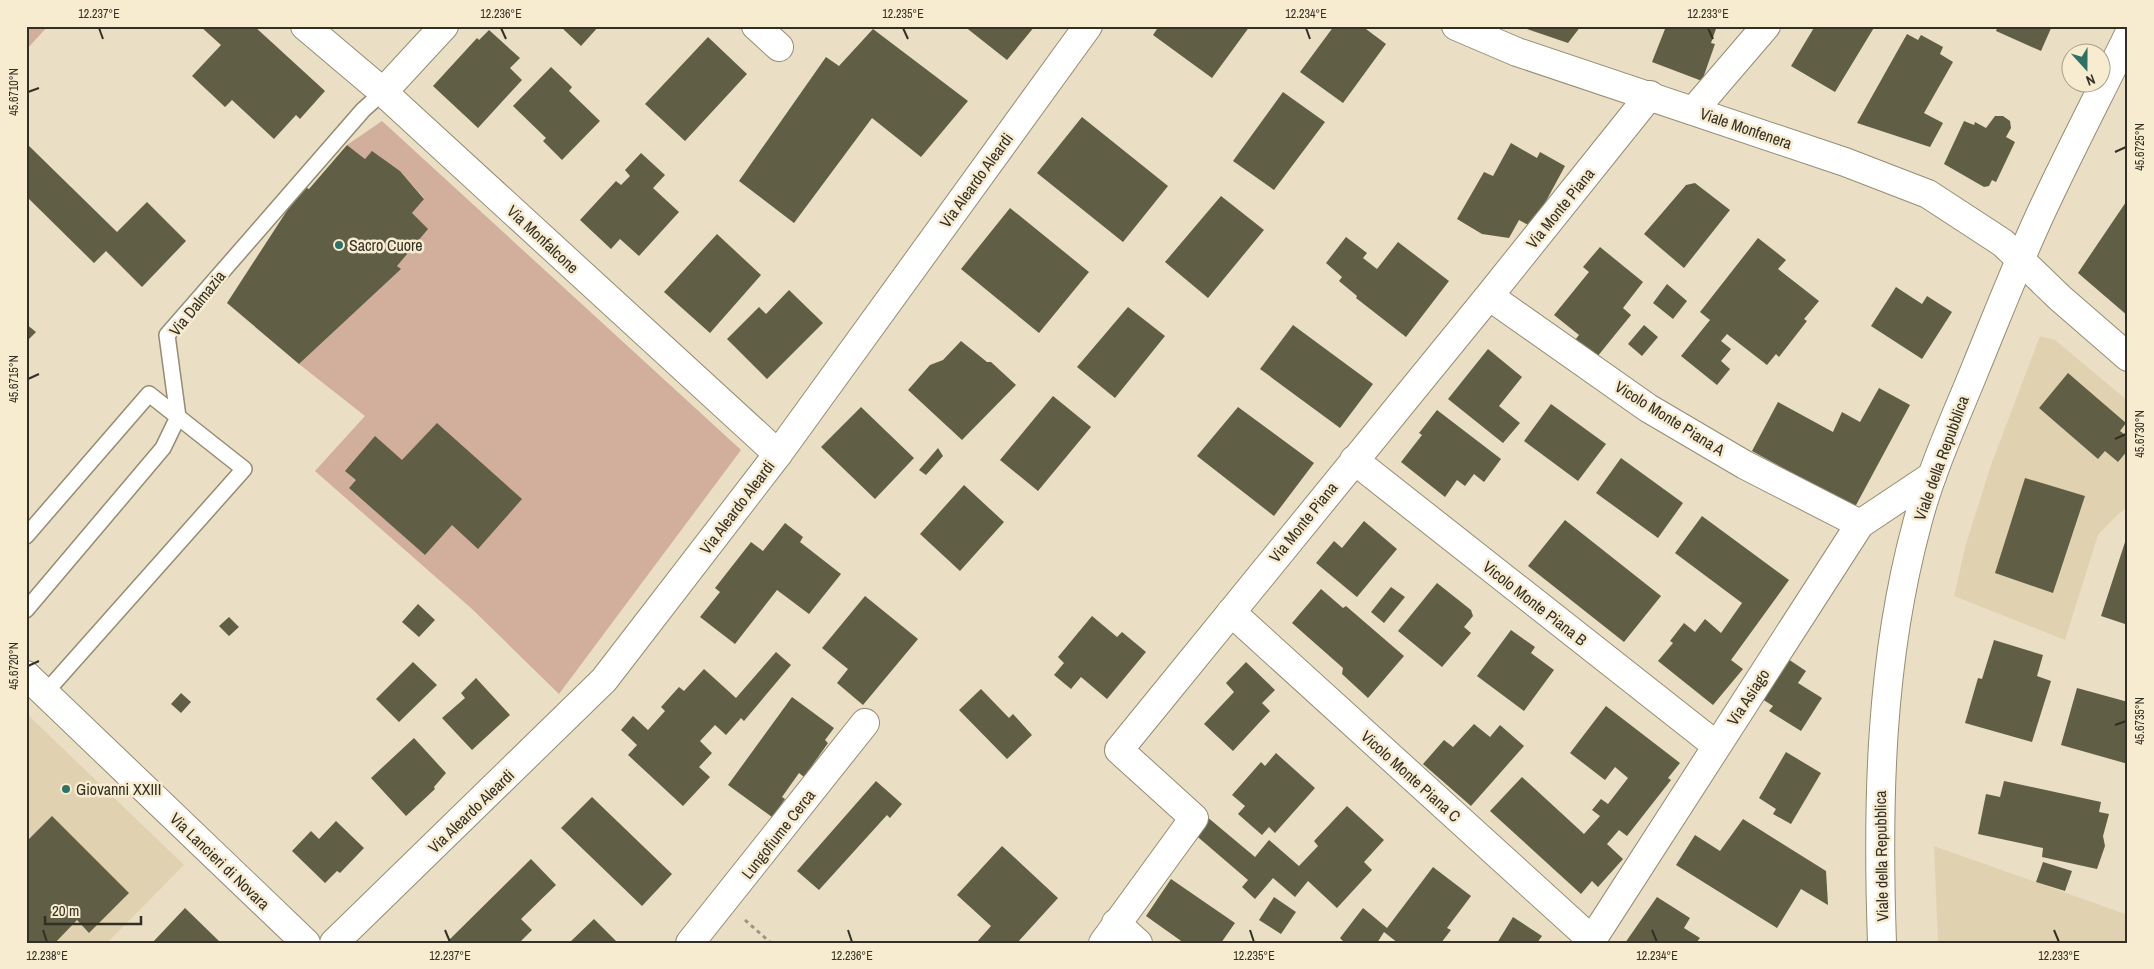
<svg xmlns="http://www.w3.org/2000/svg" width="2154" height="969" viewBox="0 0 2154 969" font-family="'Archivo Narrow',sans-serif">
<rect width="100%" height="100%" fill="#eadec4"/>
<path fill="#e0d2b0" d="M 2040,336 L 2055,340 L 2128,401 L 2128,507 L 2116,516 L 2098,535 L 2065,640 L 1954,596 L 1966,544 L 1991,465 Z
M 26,713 L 184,865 L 107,943 L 26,943 Z
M 1934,846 L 2128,915 L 2128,943 L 1938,943 Z"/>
<path fill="#d1af9c" d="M 26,26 L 48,26 L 26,50 Z
M 382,121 L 741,450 L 559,694 L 471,608 L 315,471 L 365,416 L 299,364 L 400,269 L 397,266 L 412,213 L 424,198 L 400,171 L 372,152 L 365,159 L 347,145 Z"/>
<path fill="#605f46" d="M 200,26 L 254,26 L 325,91 L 300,119 L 296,115 L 274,139 L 232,100 L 225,107 L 192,76 L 221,45 Z
M 560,26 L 599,26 L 581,46 Z
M 964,26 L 1035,26 L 1007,60 Z
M 1159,26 L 1250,26 L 1212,78 L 1153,35 Z
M 1334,26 L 1362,26 L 1386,44 L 1343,103 L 1300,72 Z
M 1525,26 L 1581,26 L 1568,43 L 1524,28 Z
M 1659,26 L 1717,26 L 1711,43 L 1715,44 L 1702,81 L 1652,62 L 1665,29 Z
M 1815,26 L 1875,26 L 1835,92 L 1791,66 Z
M 1998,26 L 2052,26 L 2041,51 L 1996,31 Z
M 873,29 L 968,101 L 921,157 L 872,118 L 794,223 L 739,181 L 826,57 L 839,66 Z
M 489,30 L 520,58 L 510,68 L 522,80 L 478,128 L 433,86 L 477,38 L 479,40 Z
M 1907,34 L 1918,40 L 1921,35 L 1943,47 L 1940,54 L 1953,62 L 1924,113 L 1943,123 L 1930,147 L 1857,123 Z
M 708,37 L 747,74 L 685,141 L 645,104 Z
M 551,67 L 572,87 L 569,91 L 600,121 L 562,160 L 543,141 L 546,138 L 513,106 Z
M 1283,92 L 1325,122 L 1274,190 L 1233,161 Z
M 1995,116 L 2003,116 L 2010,121 L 2011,128 L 2006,137 L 2015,142 L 1996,182 L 1992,180 L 1989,186 L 1984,187 L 1944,164 L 1964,121 L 1974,125 L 1975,122 L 1986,128 Z
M 1082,117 L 1168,186 L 1123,242 L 1037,173 Z
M 26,143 L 117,232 L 147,202 L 186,241 L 142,287 L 106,251 L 94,263 L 26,196 Z
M 1511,143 L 1537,158 L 1540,152 L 1565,166 L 1532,227 L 1519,220 L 1509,238 L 1482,234 L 1457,219 L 1484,172 L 1493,176 Z
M 347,145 L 365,159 L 372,151 L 400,171 L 424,199 L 412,213 L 428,229 L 397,266 L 401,269 L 299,364 L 227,303 L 303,186 L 309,189 Z
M 641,153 L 665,175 L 653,188 L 679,212 L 639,256 L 620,239 L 611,249 L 580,220 L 616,181 L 621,185 L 630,176 L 625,170 Z
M 1695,183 L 1730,210 L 1684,268 L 1644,234 L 1686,185 Z
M 1221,196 L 1264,230 L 1208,298 L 1165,262 Z
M 2128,199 L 2128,316 L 2078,273 Z
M 1010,208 L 1089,272 L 1039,333 L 961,269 Z
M 717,234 L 761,275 L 710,333 L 664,292 Z
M 1346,237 L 1367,253 L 1363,258 L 1377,269 L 1398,242 L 1449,281 L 1406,337 L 1356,298 L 1357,296 L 1339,281 L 1342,277 L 1326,263 Z
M 1758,238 L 1786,260 L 1778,269 L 1819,301 L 1804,319 L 1807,321 L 1779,357 L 1776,354 L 1767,365 L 1727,334 L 1721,341 L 1731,349 L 1721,361 L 1730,369 L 1717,385 L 1681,356 L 1710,320 L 1700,312 Z
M 1600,247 L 1643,282 L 1623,308 L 1631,315 L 1597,357 L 1575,340 L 1579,335 L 1554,315 L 1589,272 L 1583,267 Z
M 1667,284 L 1687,301 L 1673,319 L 1653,303 Z
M 1896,287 L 1922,304 L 1927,296 L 1952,312 L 1922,359 L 1871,326 Z
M 789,290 L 823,323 L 767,379 L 727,339 L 759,307 L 766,314 Z
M 1128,307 L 1165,336 L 1115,398 L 1077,367 Z
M 26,324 L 36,332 L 26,342 Z
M 1293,325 L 1373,384 L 1340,428 L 1260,369 Z
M 1644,325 L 1658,337 L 1642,356 L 1628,344 Z
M 961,341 L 987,362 L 991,362 L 1016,385 L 962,440 L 908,390 L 930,365 L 943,360 Z
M 1488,349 L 1522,377 L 1499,406 L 1520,423 L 1503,443 L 1448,399 Z
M 2068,373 L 2126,423 L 2120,431 L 2128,437 L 2128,450 L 2118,462 L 2105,451 L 2098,459 L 2039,408 Z
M 1879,388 L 1910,405 L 1855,507 L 1752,451 L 1778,402 L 1833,432 L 1842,412 L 1860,422 Z
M 1053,396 L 1091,427 L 1038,491 L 1000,460 Z
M 1551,404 L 1606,444 L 1578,481 L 1524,441 Z
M 861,407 L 914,458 L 875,499 L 821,447 Z
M 1238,407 L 1314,463 L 1274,516 L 1197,456 Z
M 1437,410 L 1501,459 L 1484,482 L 1474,474 L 1465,486 L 1457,480 L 1445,497 L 1401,462 L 1422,435 L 1419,433 Z
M 437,423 L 522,499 L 478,549 L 452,525 L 425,555 L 349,488 L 356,480 L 345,471 L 375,436 L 402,460 Z
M 938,448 L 943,456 L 926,475 L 919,470 Z
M 1621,458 L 1683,503 L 1658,538 L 1596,493 Z
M 2025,478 L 2085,496 L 2053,593 L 1995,573 Z
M 964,485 L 1004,522 L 960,571 L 920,534 Z
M 1702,516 L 1789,580 L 1731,660 L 1743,669 L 1713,705 L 1658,661 L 1673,643 L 1670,641 L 1684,623 L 1695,632 L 1705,619 L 1721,633 L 1742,603 L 1675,553 Z
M 1565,520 L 1661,596 L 1624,642 L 1528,566 Z
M 1364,521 L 1397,549 L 1357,597 L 1316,563 L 1334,541 L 1342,548 Z
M 785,523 L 803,537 L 800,542 L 841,574 L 809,614 L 777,590 L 735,644 L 700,617 L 720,592 L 715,588 L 751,542 L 763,551 Z
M 2127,536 L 2128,536 L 2128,625 L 2101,616 Z
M 1437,583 L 1471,610 L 1473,616 L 1464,627 L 1471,633 L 1442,667 L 1398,631 Z
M 1391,587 L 1405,597 L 1384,623 L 1371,612 Z
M 1321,589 L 1343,608 L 1346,606 L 1404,656 L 1368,698 L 1342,674 L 1343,668 L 1292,623 Z
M 865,596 L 918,639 L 863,705 L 837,683 L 848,669 L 822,648 Z
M 418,604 L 435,620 L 419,637 L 402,622 Z
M 1092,616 L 1117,637 L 1122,632 L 1146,652 L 1107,699 L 1081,677 L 1071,689 L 1054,675 L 1064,663 L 1058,657 Z
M 229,617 L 239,627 L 229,636 L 219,626 Z
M 1511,630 L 1535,647 L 1531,653 L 1554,670 L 1524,711 L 1477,676 Z
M 1994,640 L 2043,655 L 2037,676 L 2051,681 L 2032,742 L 1965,723 L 1978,678 L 1982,679 Z
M 776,652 L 791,665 L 744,721 L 741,718 L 726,735 L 715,725 L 700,741 L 712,753 L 699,767 L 710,777 L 683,806 L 628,755 L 637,745 L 621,730 L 633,716 L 648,730 L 665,711 L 661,707 L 679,687 L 684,691 L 704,669 L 736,698 Z
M 1785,657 L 1806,671 L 1798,683 L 1822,698 L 1801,731 L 1769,711 L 1773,706 L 1759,697 Z
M 413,662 L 437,685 L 399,722 L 376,699 Z
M 1246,662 L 1275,690 L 1262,703 L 1270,711 L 1233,751 L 1204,724 L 1234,692 L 1226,683 Z
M 476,678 L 510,715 L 472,750 L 442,718 L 465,698 L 461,693 Z
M 2077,688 L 2128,702 L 2128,764 L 2061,745 Z
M 981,689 L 1009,718 L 1013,714 L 1032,735 L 1007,759 L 959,710 Z
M 181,693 L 191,702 L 181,713 L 171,704 Z
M 792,697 L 834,728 L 825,740 L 828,743 L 804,777 L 799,773 L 782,797 L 785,799 L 772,817 L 728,785 Z
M 1606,706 L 1680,763 L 1668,778 L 1671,780 L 1627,836 L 1619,830 L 1607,844 L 1623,859 L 1598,887 L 1592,881 L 1581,894 L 1490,811 L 1522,777 L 1584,834 L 1600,816 L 1592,810 L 1601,799 L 1608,804 L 1628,778 L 1615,767 L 1605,780 L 1570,753 Z
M 1474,724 L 1490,737 L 1500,725 L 1524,746 L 1471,806 L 1423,764 L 1444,740 L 1453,747 Z
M 414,738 L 446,773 L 434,787 L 435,789 L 406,816 L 371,778 Z
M 1786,752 L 1821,773 L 1791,824 L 1773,814 L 1776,809 L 1759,798 Z
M 1276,753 L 1315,788 L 1275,833 L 1269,827 L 1262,835 L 1238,814 L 1245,806 L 1232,795 L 1261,762 L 1265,766 Z
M 876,781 L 902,804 L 890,818 L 887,815 L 819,890 L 797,871 Z
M 2004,781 L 2101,802 L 2099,812 L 2109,814 L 2103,836 L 2105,846 L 2097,869 L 2042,857 L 2043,848 L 1978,834 L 1986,794 L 2000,797 Z
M 592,797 L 672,874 L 642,906 L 561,828 Z
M 1347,806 L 1384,840 L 1364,862 L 1372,870 L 1337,908 L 1308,881 L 1295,897 L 1273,878 L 1255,899 L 1242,887 L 1248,880 L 1192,832 L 1206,816 L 1255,857 L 1269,840 L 1299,866 L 1318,846 L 1314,841 Z
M 52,816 L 129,893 L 89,933 L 77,920 L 55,943 L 26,943 L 26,842 Z
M 1743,819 L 1826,871 L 1828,905 L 1801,889 L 1777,928 L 1676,865 L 1695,835 L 1720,851 Z
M 336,821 L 364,848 L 340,873 L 337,871 L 325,883 L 292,851 L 311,831 L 319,839 Z
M 1002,846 L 1058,898 L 1017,943 L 976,943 L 991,926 L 957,895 Z
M 531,859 L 556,885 L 521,919 L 532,930 L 519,943 L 446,943 Z
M 2043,862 L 2072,871 L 2065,891 L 2036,882 Z
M 1433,867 L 1471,896 L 1447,928 L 1451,930 L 1441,943 L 1398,943 L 1384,932 L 1377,943 L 1345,943 L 1340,938 L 1363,908 L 1387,928 Z
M 1171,879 L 1235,923 L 1221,943 L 1184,943 L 1146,916 Z
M 1274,897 L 1296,912 L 1281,934 L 1259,920 Z
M 1657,897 L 1690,918 L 1684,928 L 1700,938 L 1696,943 L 1625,943 Z
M 185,908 L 221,943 L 152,943 Z
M 1513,917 L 1542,936 L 1537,943 L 1497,943 Z
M 594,919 L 618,943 L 569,943 Z"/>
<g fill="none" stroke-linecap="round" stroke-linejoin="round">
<g stroke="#968c73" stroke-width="18">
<path id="service" d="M 26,536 L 149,394 L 244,469 L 45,693
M 26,610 L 163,448 L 178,417 L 167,335 L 363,110 L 383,92"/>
</g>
<g stroke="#968c73" stroke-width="30">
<path id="minor" d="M 305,26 L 383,92 L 778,454
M 756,26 L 779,47
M 383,92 L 444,26
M 1694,110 L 1766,26
M 1489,296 L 1648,408 L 1745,465 L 1860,524
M 1354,460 L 1717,746
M 1231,612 L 1592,940
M 26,675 L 306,943
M 1116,923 L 1138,943
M 690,943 L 865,723
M 1103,943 L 1194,818 L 1119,750 L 1489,296 L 1650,95
M 1590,943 L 1860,524 L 1932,476"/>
</g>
<g stroke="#968c73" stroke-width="30">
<path id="tertiary" d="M 1456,26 L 1517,52 L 1845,162 L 1928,194 L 2003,243 L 2060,298 L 2128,357
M 334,943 L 604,680 L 778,454 L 1088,26"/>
</g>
<g stroke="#968c73" stroke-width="30">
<path id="primary" d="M 1882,943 C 1877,802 1880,661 1917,524 C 1931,470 1955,419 1976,367 C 1999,311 2021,254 2047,200 C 2073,145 2101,91 2128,36"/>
</g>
<path stroke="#9d9481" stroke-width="3" stroke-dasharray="4 4" stroke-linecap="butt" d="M 745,920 L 771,943"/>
<use href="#service" stroke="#fff" stroke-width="15"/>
<use href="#minor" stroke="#fff" stroke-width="28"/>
<use href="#tertiary" stroke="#fff" stroke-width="28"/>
<use href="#primary" stroke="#fff" stroke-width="28"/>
</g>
<path fill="none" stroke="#332f25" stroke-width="2" d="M 99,28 L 103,39M 501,28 L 506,39M 903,28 L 908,39M 1306,28 L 1310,39M 1708,28 L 1713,39M 28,92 L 39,88M 2115,152 L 2126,147M 28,379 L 39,374M 2115,439 L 2126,434M 28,666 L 39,661M 2115,725 L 2126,721M 43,930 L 47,942M 445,930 L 450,942M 848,930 L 852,942M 1250,930 L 1254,942M 1652,930 L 1657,942M 2054,930 L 2059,942"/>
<g fill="#2e7265" stroke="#f7ebd0" stroke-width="2">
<circle cx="339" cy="245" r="5"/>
<circle cx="66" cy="789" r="5"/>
</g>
<g text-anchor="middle" stroke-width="5" stroke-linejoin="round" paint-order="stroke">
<g font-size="16" fill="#332f25" stroke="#f7ebd0">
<text transform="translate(1746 128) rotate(19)" y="6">Viale Monfenera</text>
<text transform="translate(976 180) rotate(-54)" y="6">Via Aleardo Aleardi</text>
<text transform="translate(1560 208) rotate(-51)" y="6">Via Monte Piana</text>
<text transform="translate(543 239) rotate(43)" y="6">Via Monfalcone</text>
<text transform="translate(197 303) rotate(-51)" y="6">Via Dalmazia</text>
<text transform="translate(1670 418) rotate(32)" y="6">Vicolo Monte Piana A</text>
<text transform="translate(1941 458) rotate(-70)" y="6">Viale della Repubblica</text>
<text transform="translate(737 507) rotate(-53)" y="6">Via Aleardo Aleardi</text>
<text transform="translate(1303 522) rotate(-51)" y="6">Via Monte Piana</text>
<text transform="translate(1535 603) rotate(38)" y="6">Vicolo Monte Piana B</text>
<text transform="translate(1748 697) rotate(-57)" y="6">Via Asiago</text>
<text transform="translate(1411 776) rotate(42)" y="6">Vicolo Monte Piana C</text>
<text transform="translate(471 811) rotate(-44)" y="6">Via Aleardo Aleardi</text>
<text transform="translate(778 834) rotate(-52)" y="6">Lungofiume Cerca</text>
<text transform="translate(1881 856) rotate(-91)" y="6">Viale della Repubblica</text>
<text transform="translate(220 861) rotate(44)" y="6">Via Lancieri di Novara</text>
</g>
<g font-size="16" fill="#332f25" stroke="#f7ebd0" text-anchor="start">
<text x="349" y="251">Sacro Cuore</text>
<text x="76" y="795">Giovanni XXIII</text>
</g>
</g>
<rect width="2154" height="969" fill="none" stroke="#f7ebd0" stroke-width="55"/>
<g transform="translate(2086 68) rotate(159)"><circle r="24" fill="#f7ebd0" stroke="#a9a08c"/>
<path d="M0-4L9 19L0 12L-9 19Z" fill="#2e7265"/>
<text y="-8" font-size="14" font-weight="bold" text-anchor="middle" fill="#332f25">N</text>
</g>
<path d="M45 916v8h96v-8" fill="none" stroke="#332f25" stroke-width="2.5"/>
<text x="52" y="916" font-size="15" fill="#332f25" stroke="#f7ebd0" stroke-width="4" paint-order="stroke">20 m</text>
<rect x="28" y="28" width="2098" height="914" fill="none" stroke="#332f25" stroke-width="2"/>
<g font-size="12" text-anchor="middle" fill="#332f25">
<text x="99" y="18">12.237°E</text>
<text x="501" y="18">12.236°E</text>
<text x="903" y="18">12.235°E</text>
<text x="1306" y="18">12.234°E</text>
<text x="1708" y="18">12.233°E</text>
<text transform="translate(14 92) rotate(-90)" y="4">45.6710°N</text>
<text transform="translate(2140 147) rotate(-90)" y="4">45.6725°N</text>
<text transform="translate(14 379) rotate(-90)" y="4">45.6715°N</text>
<text transform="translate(2140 434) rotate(-90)" y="4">45.6730°N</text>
<text transform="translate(14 666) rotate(-90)" y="4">45.6720°N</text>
<text transform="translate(2140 721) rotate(-90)" y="4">45.6735°N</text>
<text x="47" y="960">12.238°E</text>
<text x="450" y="960">12.237°E</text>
<text x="852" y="960">12.236°E</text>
<text x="1254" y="960">12.235°E</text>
<text x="1657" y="960">12.234°E</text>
<text x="2059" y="960">12.233°E</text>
</g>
</svg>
